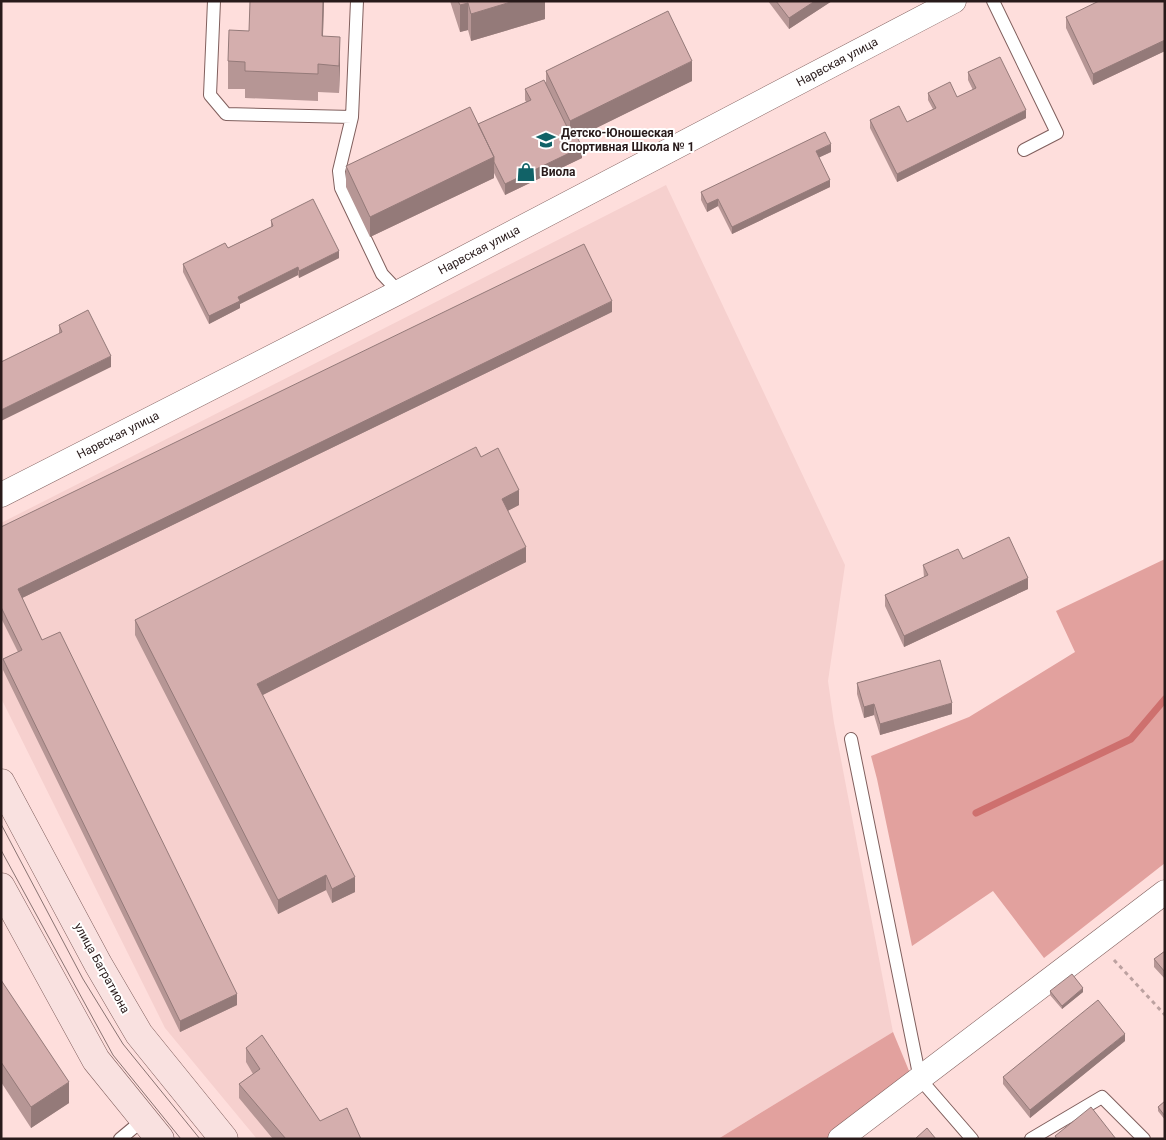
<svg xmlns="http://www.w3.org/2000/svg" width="1166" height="1140" viewBox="0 0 1166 1140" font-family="Roboto,sans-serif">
<rect width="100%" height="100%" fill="#fededc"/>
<path fill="#f6d0ce" d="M 666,185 L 845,565 L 828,681 L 834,723 L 893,1032 L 718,1139 L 257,1139 L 165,1028 L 1,698 L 1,523 Z"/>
<path fill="#e2a19e" d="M 1165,559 L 1165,863 L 1044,958 L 993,891 L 912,946 L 877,779 L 871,756 L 969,717 L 1075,652 L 1056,611 Z
M 893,1032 L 912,1078 L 829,1139 L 718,1139 Z"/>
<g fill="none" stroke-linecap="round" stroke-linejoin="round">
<path stroke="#ce706e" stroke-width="7" d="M 976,813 L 1131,739 L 1165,699"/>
<g stroke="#805f5d" stroke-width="14">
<path id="lane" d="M 214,1 L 210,95 L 226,114 L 352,117
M 357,1 L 352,117 L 339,171 L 341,188 L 382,274 L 399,292
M 993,1 L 1057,133 L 1024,150
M 851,739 L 920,1079 L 972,1139
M 120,1139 L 144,1119
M 1031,1139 L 1102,1097 L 1144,1139"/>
</g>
<g stroke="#805f5d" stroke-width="25">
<path id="street" d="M 1,495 L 399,292 L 954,1
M 840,1139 L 1165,892"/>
</g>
<g stroke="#805f5d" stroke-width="29">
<path id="secondary" d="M 1,783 L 98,964 L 139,1034 L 224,1139
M 1,887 L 96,1060 L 160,1139"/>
</g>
<path stroke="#bca1a0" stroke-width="3" stroke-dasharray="4 4" stroke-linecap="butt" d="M 1114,960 L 1165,1015"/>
<use href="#lane" stroke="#fff" stroke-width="12"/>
<use href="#street" stroke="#fff" stroke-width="24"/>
<use href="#secondary" stroke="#f9e1e0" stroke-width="28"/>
<path stroke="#897372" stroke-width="1" d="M 1,824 L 83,979 L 123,1044 L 200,1139
M 1,850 L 113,1055 L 181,1139"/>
</g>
<path fill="#b69695" d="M 324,1 L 323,36 L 340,64 L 339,93 L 318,92 L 318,101 L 245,98 L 245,89 L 228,89 L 228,61 L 249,31 Z
M 450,1 L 545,1 L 545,19 L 471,41 L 468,30 L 460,32 Z
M 768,1 L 832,1 L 789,29 Z
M 1165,1 L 1165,51 L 1093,85 L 1066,28 L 1066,17 Z
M 546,71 L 692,81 L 577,137 L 582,158 L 505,195 L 494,173 L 494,178 L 370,237 L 346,187 L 346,166 L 478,124 L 526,102 L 525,100 L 525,89 L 546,82 Z
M 968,72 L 1026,118 L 897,182 L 870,128 L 870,120 L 907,122 L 933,109 L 928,100 L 928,93 L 957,97 L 973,90 L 968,80 Z
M 831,152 L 819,157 L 830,187 L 732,234 L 718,206 L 707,212 L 701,200 L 701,192 Z
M 271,220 L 339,258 L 299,278 L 298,275 L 240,304 L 240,308 L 209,324 L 183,272 L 183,264 L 228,248 L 271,227 Z
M 612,312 L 22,598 L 42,640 L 237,1005 L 180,1032 L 3,670 L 3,659 L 18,652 L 1,618 L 1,527 Z
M 59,325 L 111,367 L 59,333 Z
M 481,457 L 519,505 L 507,511 L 526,562 L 262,695 L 355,892 L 332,903 L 326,890 L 278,914 L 135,635 L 135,620 Z
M 963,559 L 1028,589 L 904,647 L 885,606 L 885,595 L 924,577 L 923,565 Z
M 857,683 L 952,714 L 880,735 L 874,715 L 864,718 L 857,694 Z
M 1165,951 L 1165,979 L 1154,967 L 1154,959 Z
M 1,980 L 69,1103 L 31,1128 L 1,1082 Z
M 1050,991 L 1083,992 L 1062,1009 L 1050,995 Z
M 1125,1041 L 1030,1118 L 1003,1084 L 1003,1077 Z
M 246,1048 L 320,1121 L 361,1139 L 273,1139 L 239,1098 L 239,1084 L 253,1074 L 246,1062 Z
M 1165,1101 L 1165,1120 L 1158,1111 L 1158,1107 Z"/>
<path fill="#947a79" d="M 323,1 L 324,1 L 322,63 L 322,36 Z
M 514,1 L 545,1 L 545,19 L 471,41 L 471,14 Z
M 815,1 L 832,1 L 789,29 L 789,18 Z
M 468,3 L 468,30 L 460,32 L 460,5 Z
M 340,37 L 340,64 L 339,93 L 339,66 Z
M 1165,40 L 1165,51 L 1093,85 L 1093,74 Z
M 692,61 L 692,81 L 570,141 L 570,121 Z
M 1026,110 L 1026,118 L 897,182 L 897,174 Z
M 831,144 L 831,152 L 816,159 L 816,151 Z
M 582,147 L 582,158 L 505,195 L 505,184 Z
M 494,157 L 494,178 L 370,237 L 370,217 Z
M 830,180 L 830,187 L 732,234 L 732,227 Z
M 718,199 L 718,206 L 707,212 L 707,204 Z
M 339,251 L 339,258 L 299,278 L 299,271 Z
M 298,267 L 298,275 L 240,304 L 240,308 L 209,324 L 209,316 L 238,297 Z
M 612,301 L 612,312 L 18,600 L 18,589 Z
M 111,356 L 111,367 L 1,421 L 1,410 Z
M 519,490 L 519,505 L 502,514 L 502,499 Z
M 526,547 L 526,562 L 257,698 L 257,684 Z
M 1028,578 L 1028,589 L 904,647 L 904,636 Z
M 952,703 L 952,714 L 880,735 L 880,724 Z
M 874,704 L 874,715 L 864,718 L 864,707 Z
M 326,875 L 326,890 L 278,914 L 278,900 Z
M 355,877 L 355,892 L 332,903 L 332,889 Z
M 1083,988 L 1083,992 L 1062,1009 L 1062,1006 Z
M 237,994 L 237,1005 L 180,1032 L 180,1021 Z
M 1125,1034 L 1125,1041 L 1030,1118 L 1030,1110 Z
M 69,1082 L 69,1103 L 31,1128 L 31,1107 Z"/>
<path fill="#d4aead" stroke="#947a79" d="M 250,1 L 323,1 L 322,36 L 340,37 L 339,66 L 318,64 L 318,74 L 245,71 L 245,62 L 228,61 L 229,30 L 249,31 Z
M 458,1 L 514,1 L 471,14 L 468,3 L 460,5 Z
M 776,1 L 815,1 L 789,18 Z
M 1099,1 L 1165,1 L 1165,40 L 1093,74 L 1066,17 Z
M 668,11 L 692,61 L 570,121 L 546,71 Z
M 1000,57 L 1026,110 L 897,174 L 870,120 L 899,106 L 907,122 L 936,108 L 928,93 L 950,82 L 957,97 L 976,88 L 968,72 Z
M 544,80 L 570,133 L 574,131 L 582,147 L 505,184 L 494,162 L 494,157 L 478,124 L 531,100 L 525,89 Z
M 470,107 L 494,157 L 370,217 L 346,166 Z
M 825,132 L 831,144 L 816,151 L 830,180 L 732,227 L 718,199 L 707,204 L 701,192 Z
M 313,199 L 339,251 L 299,271 L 298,267 L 238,297 L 240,301 L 209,316 L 183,264 L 225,243 L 228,248 L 273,226 L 271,220 Z
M 584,244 L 612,301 L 18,589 L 42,640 L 60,632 L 237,994 L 180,1021 L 3,659 L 22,650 L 1,607 L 1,527 Z
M 88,310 L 111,356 L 1,410 L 1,362 L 62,332 L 59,325 Z
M 476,447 L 481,457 L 498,448 L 519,490 L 502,499 L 526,547 L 257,684 L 355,877 L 332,889 L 326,875 L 278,900 L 135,620 Z
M 1009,537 L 1028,578 L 904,636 L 885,595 L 928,575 L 923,565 L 958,549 L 963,559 Z
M 940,660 L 952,703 L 880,724 L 874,704 L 864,707 L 857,683 Z
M 1165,951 L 1165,972 L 1154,959 Z
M 1072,974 L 1083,988 L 1062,1006 L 1050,991 Z
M 1,980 L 69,1082 L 31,1107 L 1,1062 Z
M 1098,1000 L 1125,1034 L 1030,1110 L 1003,1077 Z
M 262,1035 L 320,1121 L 347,1108 L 361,1139 L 286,1139 L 239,1084 L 260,1069 L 246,1048 Z
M 1165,1101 L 1165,1116 L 1158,1107 Z
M 1091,1107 L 1116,1139 L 1057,1139 L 1055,1136 Z
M 927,1128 L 936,1139 L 915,1139 Z"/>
<defs>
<g id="school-bare" transform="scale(1.5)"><path d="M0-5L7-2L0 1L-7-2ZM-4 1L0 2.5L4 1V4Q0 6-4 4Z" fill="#116267" stroke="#fff" stroke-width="2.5" paint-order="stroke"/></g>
<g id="shop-bare" transform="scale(1.5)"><path d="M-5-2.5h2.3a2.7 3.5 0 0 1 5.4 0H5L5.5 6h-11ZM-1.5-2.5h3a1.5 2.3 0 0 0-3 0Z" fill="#116267" stroke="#fff" stroke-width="2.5" paint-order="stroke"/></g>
</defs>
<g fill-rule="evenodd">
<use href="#school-bare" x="546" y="140"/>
<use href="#shop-bare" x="526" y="172"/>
</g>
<g text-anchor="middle" stroke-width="4" stroke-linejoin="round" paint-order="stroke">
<g font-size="12" fill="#281a1a" stroke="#fff">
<text transform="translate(837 62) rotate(-28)" y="4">Нарвская улица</text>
<text transform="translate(479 250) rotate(-28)" y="4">Нарвская улица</text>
<text transform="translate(118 435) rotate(-27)" y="4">Нарвская улица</text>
<text transform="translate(102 968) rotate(61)" y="4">улица Багратиона</text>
</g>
<g font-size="12" font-weight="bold" fill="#281a1a" stroke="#fff" text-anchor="start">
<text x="561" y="137">Детско-Юношеская<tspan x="561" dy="14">Спортивная Школа № 1</tspan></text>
<text x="541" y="176">Виола</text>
</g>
</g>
<rect width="1166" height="1140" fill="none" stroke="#281a1a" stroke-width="5"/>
</svg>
